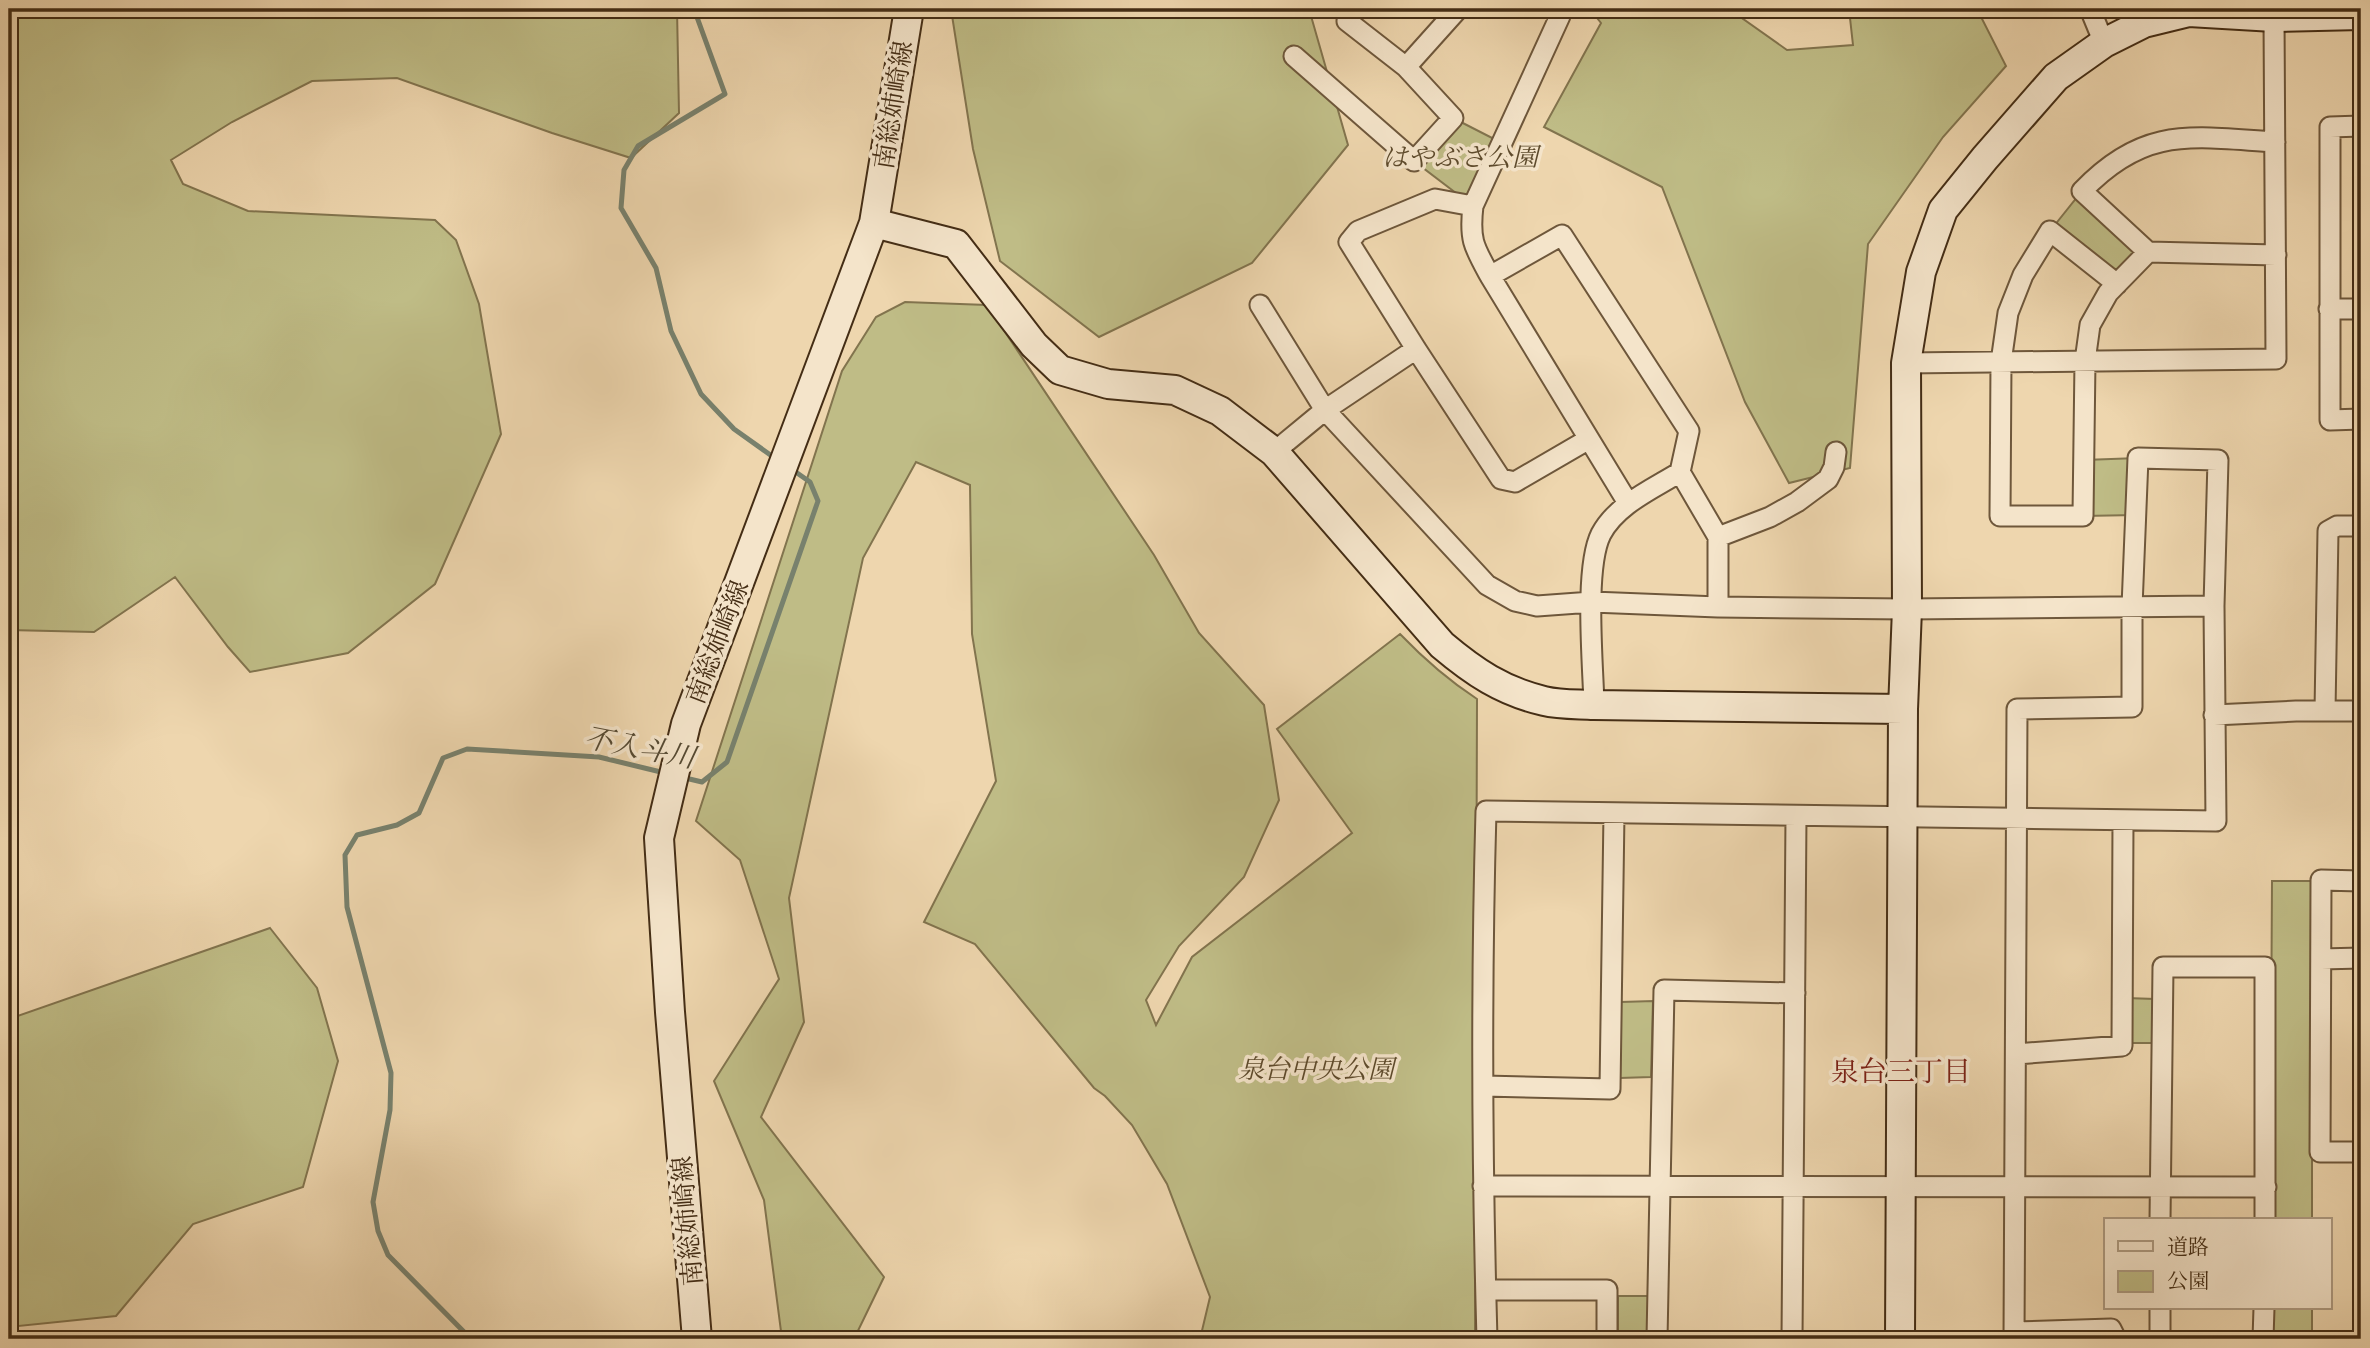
<svg xmlns="http://www.w3.org/2000/svg" width="2370" height="1348" viewBox="0 0 2370 1348" font-family="Cardo,'Noto Serif JP',serif">
<rect width="100%" height="100%" fill="#eed6ae"/>
<filter id="stains"><feTurbulence type="fractalNoise" baseFrequency=".00286" numOctaves="4"/><feColorMatrix values="0 0 0 0 .2 0 0 0 0 .09 0 0 0 0 .02 0 0 0 .5 -.17"/></filter>
<radialGradient id="worn" r=".72"><stop offset=".6" stop-color="#630" stop-opacity="0"/><stop offset="1" stop-color="#630" stop-opacity=".3"/></radialGradient>
<path fill="#bfbc86" stroke="#82744e" stroke-width="2" d="M 9,9 L 677,9 L 679,113 L 631,158 L 552,133 L 397,78 L 312,81 L 232,122 L 171,160 L 183,184 L 248,211 L 435,220 L 456,240 L 479,304 L 501,434 L 435,584 L 348,653 L 250,672 L 228,647 L 175,577 L 94,632 L 9,630 Z
M 951,9 L 1312,9 L 1311,16 L 1348,145 L 1252,263 L 1099,337 L 1000,261 L 973,149 Z
M 1590,9 L 1729,9 L 1787,50 L 1853,45 L 1849,9 L 1977,9 L 2006,66 L 1943,137 L 1868,244 L 1850,468 L 1789,483 L 1745,402 L 1662,187 L 1544,127 L 1601,23 Z
M 1453,118 L 1502,143 L 1473,206 L 1414,161 Z
M 2082,191 L 2148,252 L 2117,284 L 2050,231 Z
M 905,302 L 987,305 L 1154,555 L 1199,633 L 1264,705 L 1279,800 L 1244,877 L 1179,946 L 1146,1000 L 1156,1025 L 1192,957 L 1352,833 L 1277,729 L 1400,634 C 1424,659 1448,680 1477,699 L 1475,1339 L 1200,1339 L 1210,1297 L 1167,1184 L 1132,1125 L 1105,1096 L 1094,1088 L 975,944 L 924,922 L 996,781 L 972,634 L 970,485 L 916,462 L 863,558 L 789,898 L 804,1022 L 761,1117 L 884,1277 L 854,1339 L 782,1339 L 764,1200 L 714,1081 L 779,979 L 740,860 L 696,821 L 842,371 L 876,317 Z
M 2138,458 L 2136,515 L 2083,516 L 2084,460 Z
M 2272,881 L 2312,881 L 2312,1220 L 2270,1220 Z
M 270,928 L 317,988 L 338,1061 L 303,1187 L 193,1224 L 116,1316 L 9,1327 L 9,1019 Z
M 2126,998 L 2155,999 L 2155,1043 L 2126,1043 Z
M 1653,1001 L 1651,1077 L 1620,1078 L 1621,1002 Z
M 1618,1296 L 1651,1296 L 1651,1339 L 1618,1339 Z
M 2270,1308 L 2312,1308 L 2312,1339 L 2270,1339 Z"/>
<g fill="none" stroke-linecap="round" stroke-linejoin="round">
<path stroke="#78816d" stroke-width="5" d="M 694,9 L 725,94 L 638,146 L 624,170 L 621,208 L 656,268 L 671,331 L 701,394 L 734,429 L 776,459
M 681,777 L 702,782 L 727,762 L 818,501 L 810,482 L 790,468
M 471,1339 L 388,1255 L 378,1231 L 373,1202 L 390,1110 L 391,1073 L 347,907 L 345,855 L 357,835 L 397,825 L 419,813 L 443,758 L 467,749 L 599,757 L 665,773"/>
<g stroke="#6e573b" stroke-width="23">
<path id="street" d="M 1552,9 L 1560,16 L 1473,206 C 1469,240 1474,247 1490,276 L 1628,503
M 2090,9 L 2104,43
M 1294,56 L 1414,161 L 1453,118 L 1406,67 L 1347,21 L 1349,9
M 1406,67 L 1458,9
M 2361,126 L 2330,127 L 2330,420 L 2361,419
M 2275,142 C 2192,137 2145,125 2082,191 L 2148,252 L 2276,255
M 1473,206 L 1435,199 L 1358,231 L 1349,242 L 1416,349 L 1501,479 L 1515,482 L 1589,439
M 1490,276 L 1562,235 L 1689,431 L 1680,472 L 1718,537 L 1718,607
M 2117,284 L 2050,231 L 2023,275 L 2008,313 L 2001,362 L 2000,516 L 2083,516 L 2085,361 L 2090,325 L 2108,293 L 2148,252
M 1260,305 L 1325,410 L 1487,585 L 1515,601 L 1537,606 L 1592,602 L 1718,607 L 1907,609 L 2214,606
M 2329,309 L 2361,309
M 1906,363 L 2276,359 L 2274,17
M 1274,452 L 1325,410 L 1416,349
M 1718,537 L 1770,517 L 1797,502 L 1828,479 L 1834,467 L 1836,452
M 1594,705 C 1593,664 1584,568 1601,534 C 1617,504 1653,489 1680,472
M 2325,711 L 2328,531 L 2337,526 L 2361,526
M 2214,715 L 2296,711 L 2361,711
M 2361,881 L 2321,880 L 2320,1152 L 2361,1152
M 2321,959 L 2361,958
M 2016,1054 L 2122,1046 L 2123,820
M 1484,1086 L 1610,1089 L 1614,813
M 1483,1186 L 2266,1187
M 2160,1220 L 2163,967 L 2265,967 L 2265,1220
M 1486,1290 L 1607,1290 L 1607,1339
M 2160,1308 L 2160,1339
M 2014,1332 L 2111,1329 L 2116,1339
M 1487,1339 C 1482,1163 1481,987 1486,811 C 1730,815 1973,818 2216,821 L 2214,606 L 2218,460 L 2138,458 L 2132,607 L 2132,707 L 2017,709 C 2016,919 2015,1129 2014,1339
M 1657,1339 L 1664,990 L 1795,993
M 1792,1339 L 1796,816
M 2263,1339 L 2264,1308"/>
</g>
<g stroke="#442d15" stroke-width="32">
<path id="secondary" d="M 874,223 L 956,244 L 1034,345 L 1060,370 L 1108,384 L 1175,390 L 1220,411 L 1274,452 L 1442,645 C 1474,672 1502,691 1544,701 C 1560,705 1578,704 1594,705 L 1903,709
M 697,1339 L 670,1012 L 659,838 L 686,724 L 874,223 L 909,9
M 1900,1339 L 1903,709 L 1907,609 L 1906,363 L 1921,272 L 1943,210 L 1985,158 L 2056,77 L 2104,43 L 2144,23 L 2189,12 L 2274,17 L 2361,15"/>
</g>
<use href="#street" stroke="#f4e4ca" stroke-width="19"/>
<use href="#secondary" stroke="#f4e4ca" stroke-width="28"/>
</g>
<g text-anchor="middle" stroke-width="7" stroke-linejoin="round" paint-order="stroke">
<g font-size="26" fill="#442d15" stroke="#f4e4ca">
<text transform="translate(893 105) rotate(-81)" y="9">南総姉崎線</text>
<text transform="translate(717 642) rotate(-69)" y="9">南総姉崎線</text>
<text transform="translate(687 1221) rotate(-95)" y="9">南総姉崎線</text>
</g>
<g font-size="26" font-style="italic" fill="#5d4a2c" stroke="#f4e4ca">
<text x="1460" y="166">はやぶさ公園</text>
<text x="1316" y="1078">泉台中央公園</text>
</g>
<g font-size="28" font-style="italic" fill="#554932" stroke="#f4e4ca">
<text transform="translate(640 747) rotate(11)" y="10">不入斗川</text>
</g>
<g font-size="28" fill="#7a1f14" stroke="#f4e4ca">
<text x="1901" y="1081">泉台三丁目</text>
</g>
</g>
<rect width="2370" height="1348" fill="none" stroke="#eed6ae" stroke-width="35"/>
<rect x="10" y="10" width="2349" height="1327" fill="none" stroke="#442d15" stroke-width="3.5"/>
<rect x="18" y="18" width="2335" height="1313" fill="none" stroke="#442d15" stroke-width="2"/>
<rect x="2104" y="1218" width="228" height="91" fill="#f4e4ca" stroke="#ae9b82" stroke-width="2"/>
<rect x="2118" y="1241" width="35" height="10" fill="#f4e4ca" stroke="#ae9b82" stroke-width="2"/>
<text x="2167" y="1254" font-size="21" fill="#442d15">道路</text>
<rect x="2118" y="1271" width="35" height="21" fill="#bfbc86" stroke="#ae9b82" stroke-width="2"/>
<text x="2167" y="1288" font-size="21" fill="#442d15">公園</text>
<rect width="100%" height="100%" filter="url(#stains)"/>
<rect width="100%" height="100%" fill="url(#worn)"/>
</svg>
